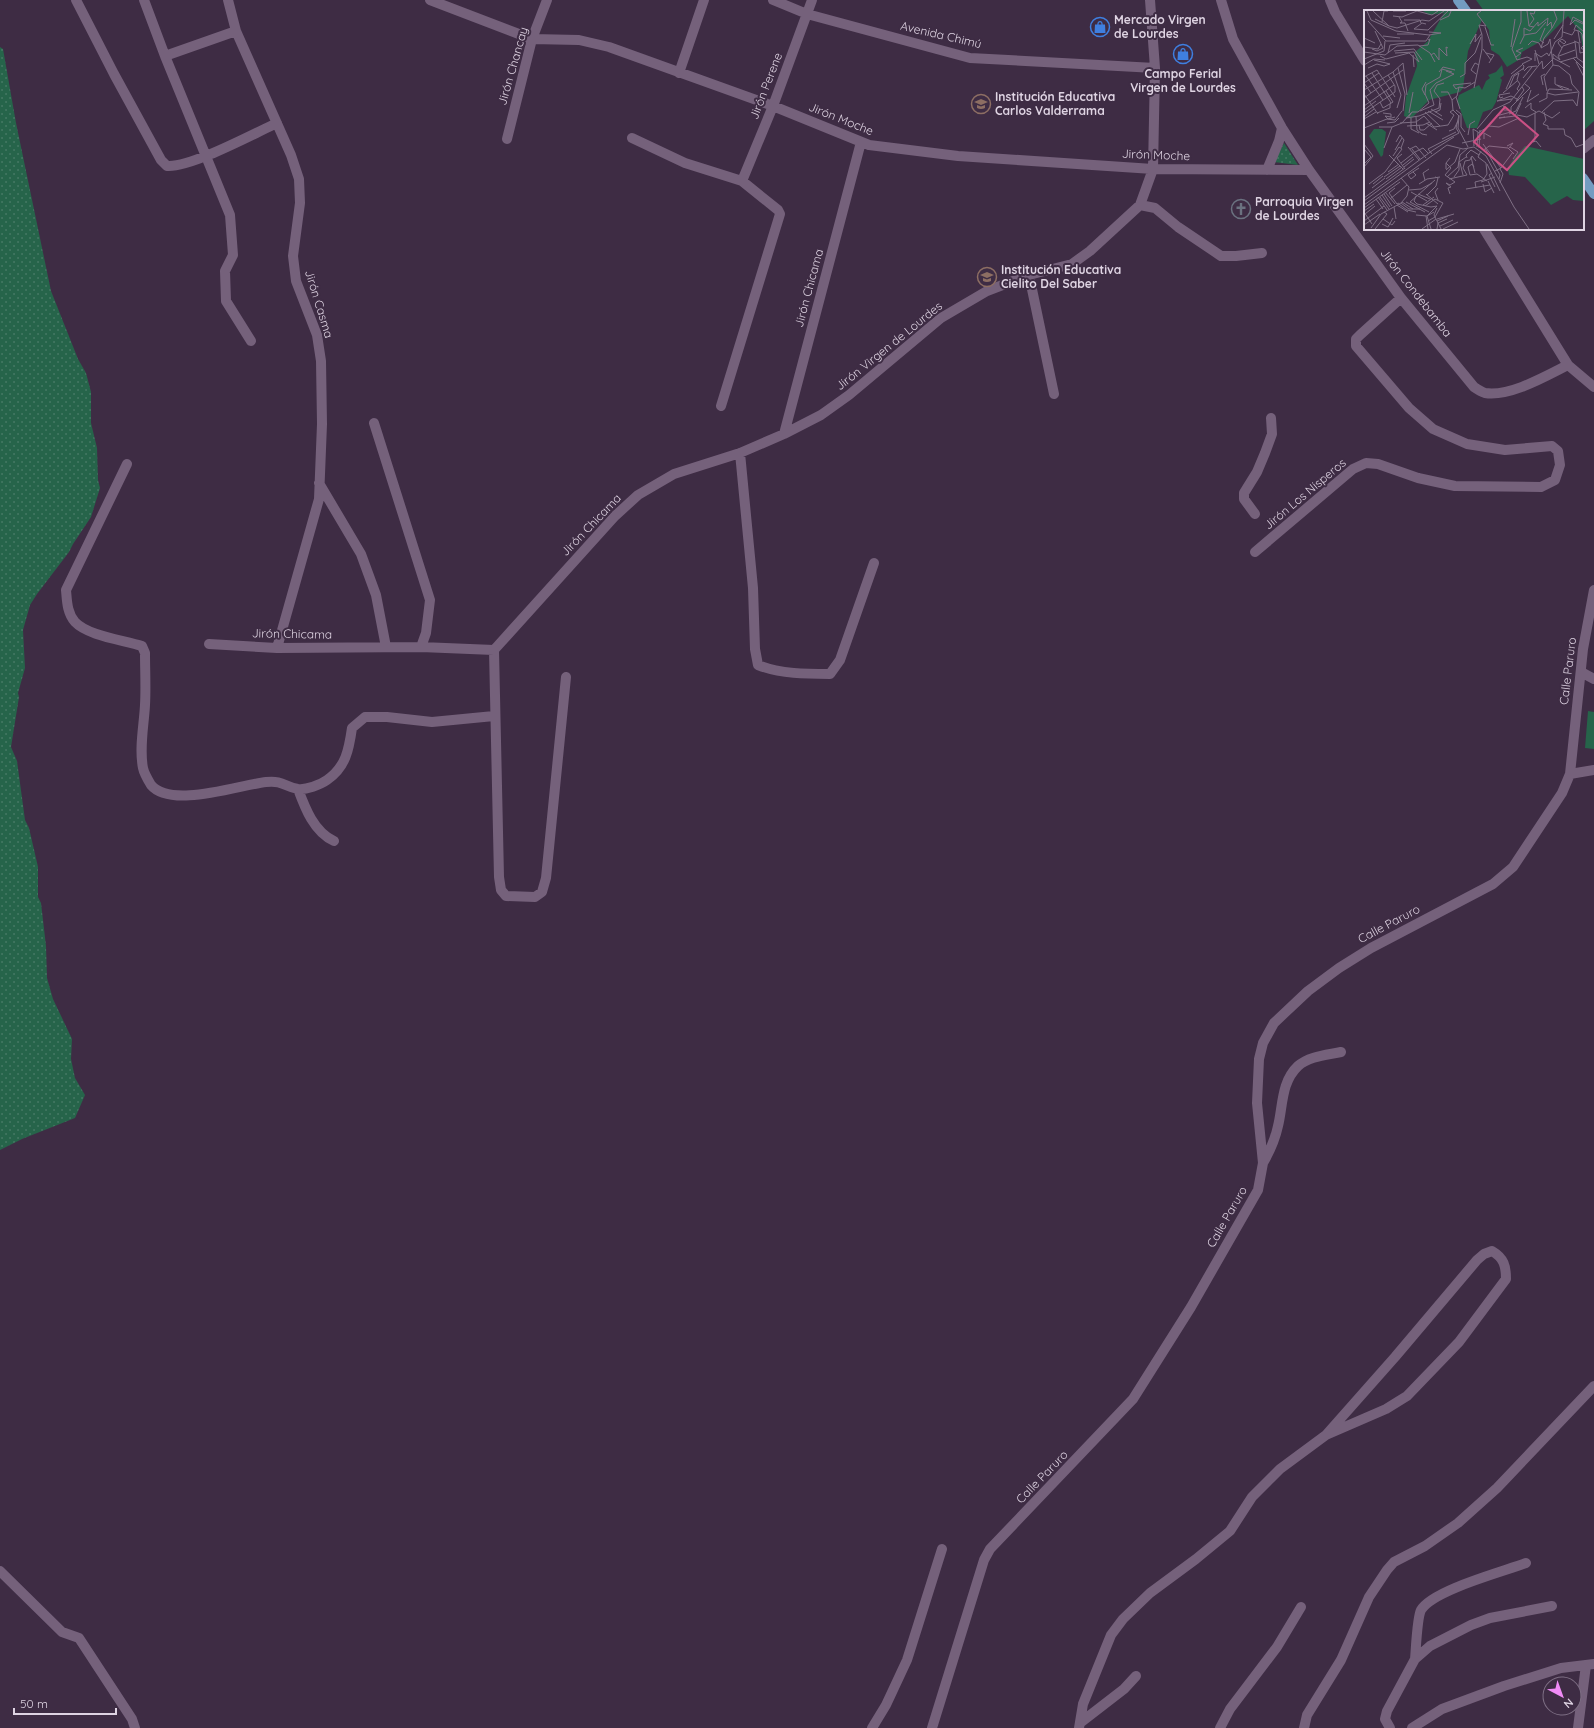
<svg xmlns="http://www.w3.org/2000/svg" width="1594" height="1728" viewBox="0 0 1594 1728" font-family="Quicksand,sans-serif">
<defs>
<pattern id="grass-dots" width="8" height="8" patternUnits="userSpaceOnUse"><rect width="8" height="8" fill="#26644a"/><path d="M2 2h.1M6 6h.1" fill="none" stroke="#457964" stroke-width="1.8" stroke-linecap="round"/></pattern>
</defs>
<rect width="100%" height="100%" fill="#3e2c44"/>
<path fill="url(#grass-dots)" d="M 0,47 L 3,49 L 16,123 L 51,291 L 78,359 L 86,373 L 91,392 L 91,423 L 97,448 L 98,480 L 100,488 L 91,517 L 73,544 L 69,552 L 37,594 L 30,605 L 23,630 L 25,668 L 18,693 L 19,697 L 11,747 L 17,761 L 25,820 L 29,828 L 38,867 L 38,897 L 41,903 L 46,946 L 47,978 L 53,999 L 72,1039 L 71,1059 L 75,1078 L 85,1095 L 75,1118 L 22,1139 L 0,1150 Z
M 1284,143 L 1298,165 L 1274,162 Z"/>
<path fill="#26644a" d="M 1476,0 L 1594,0 L 1594,121 L 1583,131 L 1583,11 L 1484,11 Z
M 1588,711 L 1594,712 L 1594,749 L 1585,748 Z"/>
<g fill="none" stroke-linecap="round" stroke-linejoin="round">
<path stroke="#75617b" stroke-width="10" d="M 76,0 L 114,74 L 161,160 L 167,166 C 190,168 253,134 277,123
M 144,0 L 165,56 L 230,215 L 233,255 L 225,271 L 226,301 L 251,341
M 228,0 L 236,31 L 291,155 L 299,179 L 300,203 L 293,256 L 296,281 L 317,335 L 321,361 L 322,424 L 319,499 L 277,648
M 430,0 L 532,39 L 579,40 L 609,47 L 773,106 L 869,145 L 958,156 L 1153,169 L 1309,170
M 773,0 L 807,14 L 970,58 L 1155,68
M 1221,0 L 1233,39 L 1282,128 L 1309,170 L 1401,298 L 1474,387 C 1477,389 1482,392 1485,393 C 1510,397 1546,376 1568,365
M 1330,0 L 1335,12 L 1365,61
M 165,56 L 236,31
M 679,73 L 704,0
M 632,138 L 685,163 L 742,181 L 778,210 L 780,214 L 721,406
M 507,139 L 532,39 L 547,0
M 1583,149 L 1594,140
M 1267,170 L 1279,141 L 1282,128
M 742,181 L 773,106 L 812,0
M 1140,205 L 1155,208 L 1178,227 L 1221,256 L 1236,256 L 1262,253
M 1484,229 L 1568,365 L 1594,387
M 1029,275 L 1054,394
M 374,423 L 430,600 L 426,633 L 421,647
M 784,434 L 861,142
M 740,453 L 753,588 L 755,649 L 758,665 C 780,674 807,674 830,674 L 840,660 L 874,563
M 127,464 L 66,590 C 67,601 67,613 75,622 C 88,636 124,640 142,646 L 145,653 C 145,670 146,688 145,705 C 144,725 139,748 143,768 C 144,773 148,780 151,785 C 171,809 239,785 266,782 C 283,780 285,787 298,789 C 306,790 320,785 327,780 C 346,767 349,749 352,728 L 365,717 L 387,717 L 432,722 L 494,716
M 319,483 L 361,554 L 376,595 L 386,647
M 1255,514 L 1244,499 L 1244,493 L 1257,472 L 1265,453 L 1272,434 L 1271,418
M 1255,552 L 1353,469 L 1366,463 L 1378,464 L 1418,478 L 1455,486 L 1541,487 L 1555,480 L 1560,465 L 1558,451 L 1552,446 L 1505,450 L 1467,444 L 1433,429 L 1409,408 L 1356,346 L 1356,339 L 1360,335 L 1401,298
M 209,644 L 277,648 L 421,647 L 494,650 L 615,516 L 638,495 L 674,474 L 740,453 L 784,434 L 821,415 L 849,395 L 941,318 L 987,291 L 1029,275 L 1072,264 L 1090,251 L 1140,205 L 1153,169 L 1155,68 L 1150,0
M 494,650 L 499,877 L 501,890 L 506,896 L 535,897 L 542,892 L 546,878 L 566,677
M 1581,672 L 1594,679
M 1570,774 L 1594,770
M 298,789 C 305,808 314,832 334,841
M 1263,1163 C 1270,1151 1275,1140 1278,1126 C 1283,1106 1281,1082 1298,1066 C 1309,1056 1327,1055 1341,1052
M 0,1571 L 62,1632 L 79,1638 L 132,1719 L 135,1728
M 1415,1659 C 1416,1649 1417,1618 1421,1610 C 1433,1590 1502,1572 1526,1563
M 1080,1723 L 1124,1689 L 1136,1676
M 872,1728 L 886,1705 L 907,1660 L 942,1549
M 932,1728 L 984,1560 L 990,1549 L 1133,1399 L 1191,1307 L 1258,1190 L 1263,1163 L 1257,1103 L 1259,1059 L 1263,1043 L 1274,1023 L 1308,991 L 1339,968 L 1371,948 L 1493,884 L 1513,867 L 1562,793 L 1570,774 L 1583,649 L 1594,590
M 1079,1728 L 1083,1704 L 1111,1635 L 1123,1619 L 1150,1593 L 1196,1559 L 1230,1531 L 1252,1497 L 1280,1469 L 1326,1435 L 1395,1357 L 1477,1260 L 1484,1254 L 1492,1251 C 1504,1258 1506,1266 1506,1279 L 1459,1342 L 1407,1396 L 1386,1409 L 1326,1435
M 1220,1728 L 1230,1709 L 1277,1647 L 1301,1607
M 1304,1728 L 1307,1715 L 1341,1660 L 1369,1597 L 1387,1570 L 1394,1562 L 1425,1546 L 1458,1523 L 1497,1488 L 1594,1386
M 1390,1728 L 1385,1719 L 1387,1711 L 1415,1659 L 1430,1646 L 1471,1625 L 1490,1618 L 1552,1606
M 1412,1728 L 1442,1709 L 1504,1686 L 1561,1668 L 1594,1664
M 1578,1728 L 1586,1665"/>
<path stroke="#739cc1" stroke-width="10" d="M 1458,0 L 1466,11
M 1583,178 L 1594,194"/>
</g>
<defs>
<g id="shop-ring" transform="scale(1)"><circle r="9.5" fill="#3e2c44" stroke="#3f7fe0" stroke-width="1.5"/><path d="M-5-2.5h2.3a2.7 3.5 0 0 1 5.4 0H5L5.5 6h-11ZM-1.5-2.5h3a1.5 2.3 0 0 0-3 0Z" fill="#3f7fe0"/></g>
<g id="school-ring" transform="scale(1)"><circle r="9.5" fill="#3e2c44" stroke="#8d6e63" stroke-width="1.5"/><path d="M0-5L7-2L0 1L-7-2ZM-4 1L0 2.5L4 1V4Q0 6-4 4Z" fill="#8d6e63"/></g>
<g id="church-ring" transform="scale(1)"><circle r="9.5" fill="#3e2c44" stroke="#6b7280" stroke-width="1.5"/><path d="M-1.2-6h2.4v3.5h3.3v2.4h-3.3V6h-2.4V-.1h-3.3v-2.4h3.3Z" fill="#6b7280"/></g>
</defs>
<g fill-rule="evenodd">
<use href="#shop-ring" x="1100" y="27"/>
<use href="#shop-ring" x="1183" y="54"/>
<use href="#school-ring" x="981" y="104"/>
<use href="#church-ring" x="1241" y="209"/>
<use href="#school-ring" x="987" y="277"/>
</g>
<g text-anchor="middle" stroke-width="4" stroke-linejoin="round" paint-order="stroke">
<g font-size="12" font-weight="bold" fill="#dfd4e3" stroke="#3e2c44" text-anchor="start">
<text x="1114" y="24">Mercado Virgen<tspan x="1114" dy="14">de Lourdes</tspan></text>
<text x="1183" y="78" text-anchor="middle">Campo Ferial<tspan x="1183" dy="14">Virgen de Lourdes</tspan></text>
<text x="995" y="101">Institución Educativa<tspan x="995" dy="14">Carlos Valderrama</tspan></text>
<text x="1255" y="206">Parroquia Virgen<tspan x="1255" dy="14">de Lourdes</tspan></text>
<text x="1001" y="274">Institución Educativa<tspan x="1001" dy="14">Cielito Del Saber</tspan></text>
</g>
<g font-size="12" fill="#dfd4e3" stroke="#3e2c44">
<text transform="translate(941 35) rotate(13)" y="4">Avenida Chimú</text>
<text transform="translate(513 66) rotate(-74)" y="4">Jirón Chancay</text>
<text transform="translate(766 86) rotate(-69)" y="4">Jirón Perene</text>
<text transform="translate(841 119) rotate(22)" y="4">Jirón Moche</text>
<text transform="translate(1156 155) rotate(2)" y="4">Jirón Moche</text>
<text transform="translate(809 288) rotate(-75)" y="4">Jirón Chicama</text>
<text transform="translate(1416 293) rotate(52)" y="4">Jirón Condebamba</text>
<text transform="translate(319 304) rotate(73)" y="4">Jirón Casma</text>
<text transform="translate(889 346) rotate(-39)" y="4">Jirón Virgen de Lourdes</text>
<text transform="translate(1305 494) rotate(-40)" y="4">Jirón Los Nisperos</text>
<text transform="translate(591 525) rotate(-46)" y="4">Jirón Chicama</text>
<text transform="translate(292 634) rotate(1)" y="4">Jirón Chicama</text>
<text transform="translate(1568 671) rotate(-83)" y="4">Calle Paruro</text>
<text transform="translate(1389 924) rotate(-28)" y="4">Calle Paruro</text>
<text transform="translate(1227 1217) rotate(-60)" y="4">Calle Paruro</text>
<text transform="translate(1042 1477) rotate(-46)" y="4">Calle Paruro</text>
</g>
</g>
<g transform="translate(1364 10)">
<rect width="220" height="220" fill="#3e2c44"/>
<path d="M 59,1 L 220,1 L 220,45 L 216,22 L 204,6 L 181,29 L 158,42 L 156,49 L 143,57 L 135,45 L 127,40 L 125,20 L 118,10 L 104,41 L 99,78 L 96,82 L 65,90 L 47,109 L 40,106 L 42,87 L 53,56 L 51,42 L 64,31 L 80,3 L 65,5 ZM 10,119 L 18,119 L 22,122 L 19,145 L 17,147 L 5,126 ZM 161,136 L 220,149 L 220,191 L 209,190 L 203,186 L 187,195 L 161,167 L 145,165 L 144,159 L 148,151 Z" fill="#26644a"/>
<path d="M 138,55 L 140,65 L 136,68 L 138,70 L 132,92 L 128,99 L 119,102 L 113,118 L 103,118 L 93,91 L 95,85 L 115,75 L 118,80 L 122,71 L 126,68 L 124,65 L 132,62 Z" fill="#26644a"/>
<path fill="none" stroke="#7e6f84" stroke-width="1" d="M 3,1 L 7,10 L 32,21 L 65,25 L 77,23 L 65,22M 9,1 L 25,16 L 33,18 L 58,10 L 65,11 L 80,1M 29,1 L 42,1M 157,1 L 157,12 L 148,39 L 153,50 L 163,47 L 168,49 L 158,54 L 160,56 L 159,60M 163,1 L 165,16M 29,6 L 38,7 L 53,1 L 68,5 L 74,1M 35,7 L 38,12 L 36,13 L 41,13 L 44,21M 11,9 L 25,16M 40,10 L 56,10 L 57,13M 76,10 L 85,6 L 87,1M 4,11 L 22,31 L 62,31 L 66,25M 18,12 L 20,1 L 24,1M 219,14 L 211,10 L 206,15 L 209,7 L 220,13M 121,17 L 127,35 L 130,35M 170,17 L 165,16 L 170,9 L 166,3 L 170,4 L 171,1M 188,18 L 193,9 L 190,1M 50,19 L 64,20M 50,19 L 58,13 L 62,14M 64,20 L 84,1M 210,20 L 212,15 L 220,22M 214,21 L 216,33M 199,22 L 208,25 L 211,20 L 215,21 L 218,24 L 220,35 L 217,38 L 220,40M 33,24 L 50,24M 160,25 L 172,23 L 182,12M 19,26 L 36,28M 0,28 L 11,33M 190,29 L 199,15M 196,31 L 200,34 L 202,32 L 198,29 L 195,31 L 194,33 L 198,38M 210,31 L 215,33 L 216,43 L 220,42M 180,33 L 176,30 L 181,18M 106,34 L 112,24 L 111,32 L 118,23M 156,34 L 160,26 L 160,18 L 166,21 L 174,12 L 174,16 L 184,8 L 183,16 L 187,12 L 188,18 L 180,28 L 177,38 L 184,34 L 186,29 L 189,55 L 195,56 L 206,65 L 208,74 L 215,82 L 213,96M 164,35 L 168,31 L 175,33 L 177,37M 55,36 L 64,35 L 66,29 L 64,30M 0,37 L 14,39 L 17,34M 147,37 L 151,9M 8,39 L 13,41 L 19,38 L 11,21M 119,39 L 127,50M 171,40 L 175,54M 30,41 L 50,39 L 58,50M 0,42 L 21,45 L 33,36 L 54,35 L 66,43 L 71,52M 24,43 L 26,35 L 41,33M 122,43 L 130,45 L 125,53M 49,45 L 50,57M 67,45 L 70,43 L 75,50 L 75,38 L 83,46 L 82,37 L 84,38M 16,46 L 22,49 L 45,43 L 55,52 L 50,42 L 31,43M 185,46 L 191,32 L 198,27 L 200,1M 195,46 L 211,40M 152,47 L 157,43 L 152,41 L 159,38M 189,48 L 206,57M 209,48 L 220,59M 0,49 L 20,41 L 21,31M 171,51 L 171,43 L 177,47 L 183,43 L 185,46M 196,52 L 213,47M 212,52 L 220,67M 0,55 L 10,49 L 21,50M 4,58 L 13,54 L 20,56 L 26,54 L 10,50M 34,58 L 41,84 L 39,101M 160,61 L 164,57 L 173,56M 29,62 L 39,53 L 43,85M 29,62 L 37,85 L 33,98M 75,62 L 79,57 L 91,60M 8,63 L 27,93M 112,64 L 107,60 L 111,53 L 115,55M 147,64 L 158,55M 24,65 L 31,76 L 31,82M 2,66 L 19,90M 0,67 L 13,60 L 31,87M 96,67 L 101,64 L 101,53 L 111,43 L 117,27M 191,67 L 191,74 L 199,79M 159,68 L 168,57M 0,73 L 15,63M 0,73 L 7,83M 179,75 L 177,66 L 181,64M 193,75 L 205,79M 95,77 L 92,79 L 89,75 L 107,73M 110,78 L 118,39 L 118,25 L 115,15 L 122,16 L 113,4 L 117,1M 145,78 L 150,66 L 155,63M 142,79 L 148,66 L 160,58M 0,80 L 29,62M 167,80 L 163,92 L 175,84M 208,80 L 185,79 L 183,83 L 191,85 L 214,82M 155,81 L 153,79 L 156,74 L 153,70 L 155,63M 183,81 L 180,67 L 189,55M 139,83 L 153,71M 0,84 L 14,104M 61,85 L 58,79 L 62,72M 92,87 L 96,99M 139,87 L 136,88 L 135,85 L 146,83M 0,88 L 39,60M 148,89 L 133,91 L 147,86 L 155,90M 88,90 L 93,86 L 95,77 L 101,78 L 111,72M 152,91 L 160,80 L 158,77M 16,92 L 19,98 L 29,92 L 22,81M 175,92 L 183,88 L 183,83M 0,96 L 30,75M 139,96 L 145,100 L 140,100M 161,98 L 167,93 L 167,99 L 172,102M 67,99 L 78,106M 0,100 L 12,91M 89,100 L 95,106 L 94,118 L 104,137M 92,100 L 97,104 L 97,117 L 101,122M 56,101 L 70,95 L 66,80 L 72,73 L 90,64 L 82,61M 64,101 L 79,110M 61,102 L 76,116M 71,102 L 76,100 L 77,93M 178,102 L 190,91 L 209,90 L 213,96M 180,102 L 182,110 L 179,114 L 184,116 L 184,119 L 200,119 L 201,125 L 207,128 L 212,137 L 220,134M 0,103 L 31,82M 13,103 L 26,98 L 26,94M 19,103 L 27,104 L 27,107 L 21,106 L 24,109 L 31,107M 45,103 L 49,82M 171,103 L 171,129 L 169,132 L 172,131 L 177,137M 145,104 L 152,101 L 159,87M 153,105 L 163,107 L 175,101 L 188,108 L 196,102M 132,106 L 147,102 L 147,97 L 166,78 L 161,74M 0,107 L 10,99M 52,107 L 53,120 L 58,124 L 63,125M 141,107 L 135,108 L 151,106 L 157,93M 42,108 L 55,106 L 75,98 L 76,89 L 70,81 L 73,75 L 80,73M 44,108 L 48,102 L 54,102 L 65,93 L 61,84 L 62,75 L 76,67 L 78,59 L 88,62M 47,108 L 47,119 L 55,123M 0,109 L 12,102M 23,113 L 31,112 L 35,108M 36,113 L 52,112 L 60,106 L 70,117 L 84,115 L 90,105 L 86,102 L 89,100 L 88,90 L 84,82 L 77,82M 62,113 L 73,120M 55,115 L 56,120 L 60,120 L 68,113M 43,116 L 59,115 L 66,112M 15,117 L 28,117M 0,118 L 23,109 L 31,110 L 38,101M 113,119 L 129,100 L 146,92 L 178,51 L 179,59 L 189,49 L 189,44 L 196,50 L 194,46 L 199,36 L 211,32 L 213,48 L 220,53M 85,121 L 90,119 L 94,111M 114,123 L 125,116 L 135,117 L 155,108M 104,125 L 106,114 L 111,111M 78,129 L 92,122M 120,129 L 120,123 L 127,127M 32,132 L 36,125 L 40,130 L 37,138M 98,133 L 117,129M 0,134 L 9,146 L 0,157M 119,134 L 137,158M 110,136 L 109,119 L 114,122 L 113,137M 143,136 L 149,133 L 145,138M 44,137 L 55,150M 146,137 L 154,142 L 149,149M 20,138 L 28,117 L 38,113 L 47,103M 115,138 L 116,120M 121,138 L 136,165 L 135,169M 0,139 L 7,147 L 0,154M 46,139 L 52,136 L 62,148M 48,139 L 56,149M 31,140 L 38,128M 119,141 L 125,136 L 144,138 L 150,144M 51,142 L 59,138 L 64,143M 38,144 L 33,148 L 41,159M 68,144 L 64,139 L 95,123 L 92,118 L 95,105M 25,145 L 39,159M 107,147 L 111,163M 103,148 L 102,145 L 107,140 L 115,145M 37,153 L 51,142M 82,153 L 87,158 L 81,165 L 91,172 L 86,175 L 82,173 L 87,177 L 84,178 L 86,184M 96,153 L 99,165M 123,154 L 136,181M 39,155 L 49,147M 40,157 L 50,149M 94,157 L 96,145 L 104,138M 110,157 L 108,154 L 104,157 L 106,165 L 113,164 L 123,171M 82,159 L 82,153 L 86,148M 82,160 L 91,152 L 96,139M 131,161 L 137,158 L 149,142M 24,162 L 35,154M 128,163 L 125,165 L 131,177M 44,165 L 55,158M 44,165 L 47,169 L 52,165 L 49,162M 20,167 L 36,156M 83,167 L 94,157M 90,167 L 95,160 L 95,152 L 102,147M 22,169 L 38,157M 85,169 L 103,165 L 99,158 L 101,151 L 106,150 L 108,146 L 112,151M 61,170 L 59,163 L 65,159M 124,171 L 130,183M 117,172 L 131,167M 136,173 L 139,164 L 136,159M 5,174 L 21,162 L 38,139 L 35,137 L 29,146M 9,174 L 19,166M 55,174 L 63,169 L 76,167M 119,174 L 121,182 L 128,178M 8,178 L 21,168M 31,178 L 25,183 L 33,194 L 35,193M 74,178 L 71,182 L 74,190M 112,178 L 111,172 L 119,170 L 123,164 L 122,153 L 114,147 L 117,141M 102,179 L 126,175M 45,180 L 57,179 L 68,173M 21,182 L 31,194M 47,182 L 63,191M 20,184 L 28,196M 54,184 L 66,189M 62,184 L 74,194M 18,185 L 26,197M 63,185 L 72,176 L 74,168 L 71,167M 52,186 L 50,191 L 53,194 L 67,197 L 73,196M 14,187 L 23,200M 16,187 L 25,199M 0,188 L 41,158M 12,189 L 19,199M 26,189 L 43,175M 0,191 L 69,140 L 90,127M 38,192 L 49,199M 42,192 L 61,202M 37,193 L 45,199 L 56,199M 35,194 L 43,200 L 52,202M 0,195 L 83,135 L 99,139 L 110,137 L 122,146 L 150,197 L 165,219M 33,195 L 44,202M 59,195 L 70,187M 61,196 L 71,189 L 79,193 L 71,207 L 64,211M 30,197 L 32,209M 0,198 L 36,172M 73,198 L 70,205 L 77,219M 0,201 L 10,194M 0,202 L 8,214M 65,202 L 46,192 L 71,170M 1,204 L 11,196M 52,205 L 63,206 L 70,202M 62,206 L 64,219M 19,209 L 28,215 L 31,211M 73,209 L 90,204M 0,211 L 20,196M 73,211 L 84,206M 18,214 L 24,217 L 29,208M 0,215 L 16,204M 76,216 L 89,210M 7,218 L 17,204 L 37,193 L 43,186 L 45,177 L 37,168M 11,219 L 23,204 L 20,202M 58,219 L 72,209M 67,219 L 63,206 L 73,196M 73,219 L 74,213 L 83,209M 79,219 L 94,212"/>
<path fill="#cb5084" fill-opacity="0.15" stroke="#cb5084" stroke-width="2" d="M 141,97 L 174,125 L 143,160 L 110,132 Z"/>
<rect width="220" height="220" fill="none" stroke="#dfd4e3" stroke-width="2"/>
</g>
<g transform="translate(1562 1696) rotate(139)"><circle r="19" fill="#3e2c44" stroke="#7e6f84"/>
<path d="M0-3L7 15L0 10L-7 15Z" fill="#f08bf6"/>
<text y="-6" font-size="11" font-weight="bold" text-anchor="middle" fill="#dfd4e3">N</text>
</g>
<path d="M14 1708v6h102v-6" fill="none" stroke="#dfd4e3" stroke-width="2"/>
<text x="20" y="1708" font-size="12" fill="#dfd4e3" stroke="#3e2c44" stroke-width="3" paint-order="stroke">50 m</text>
</svg>
